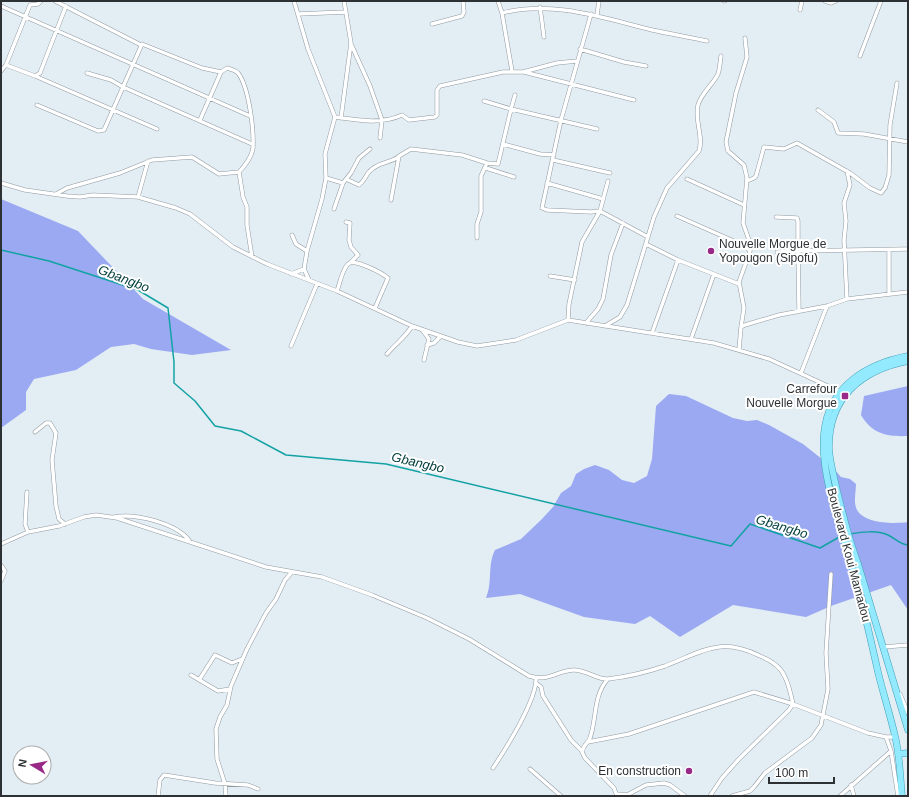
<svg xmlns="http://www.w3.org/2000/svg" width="909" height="797" viewBox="0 0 909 797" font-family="Helvetica,sans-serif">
<rect width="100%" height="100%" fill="#e3edf4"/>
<path fill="#9ba9f2" d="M 1,199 L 78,231 L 143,299 L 231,350 L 192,355 L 151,349 L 134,344 L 111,347 L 76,370 L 34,379 L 26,392 L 26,410 L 1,428 Z
M 908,386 L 908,436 C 888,437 872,434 861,415 L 864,396 Z
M 669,394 L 686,396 L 733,418 L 747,421 L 757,420 L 769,425 L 803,444 L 832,467 L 841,477 L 850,479 L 856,484 C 856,493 853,502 857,510 C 865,524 894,524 908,522 L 908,610 L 891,585 L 831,606 L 806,617 L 733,605 L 680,637 L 650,616 L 635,624 L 584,617 L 520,594 L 486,598 C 493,581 487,566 495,550 L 521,539 L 542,519 L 553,507 L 561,493 L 571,486 L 576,474 L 584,469 L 595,465 L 609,470 L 622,480 L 634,483 L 647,476 L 652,459 L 656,406 Z"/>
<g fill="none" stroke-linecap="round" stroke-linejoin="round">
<path stroke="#12a2a3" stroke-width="1.5" d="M 1,250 L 49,261 L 138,290 L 168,308 L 174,362 L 174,383 L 195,401 L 215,426 L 241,431 L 286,455 L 386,464 L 731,546 L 750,524 L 820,548 L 841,536
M 850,534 C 862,532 876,530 888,535 C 895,538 900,545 908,545"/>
<g stroke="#919aa0" stroke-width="4.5">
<path id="street" d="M 55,1 L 141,45
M 294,1 L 308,49 L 335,117 L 325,154 L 326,178 L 322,199 L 307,251 L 304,269 L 309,280
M 498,1 L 502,13
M 724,1 L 725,1
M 825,1 L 831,3 L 836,1
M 1,6 L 250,116
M 540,7 L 544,37
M 800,10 L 802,1
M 298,14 L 346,12
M 591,14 L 561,120 L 542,208 L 547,210 L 591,212 L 600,211
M 597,15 L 599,1
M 432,24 L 462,16 L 464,12 L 463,1
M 351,44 L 370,86 L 382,120 L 380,138
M 580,49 L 624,62 L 646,66
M 860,56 L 881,1
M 6,65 L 30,5 L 38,4 L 41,1
M 1,71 L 6,65 L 35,76 L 40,73 L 66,6
M 512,71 L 502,13 C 553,0 603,18 652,30 C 670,34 689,37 707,41
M 221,72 L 202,68 L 142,44 L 123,87 L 252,144
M 524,72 L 634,100
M 35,76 L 157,129
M 484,101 L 511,109 L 515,95
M 37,105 L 98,131 L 104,130 L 123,87 L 111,80 L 87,73
M 818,110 L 834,122 L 838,133 L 864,134 L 908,142
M 335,117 C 356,120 381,125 402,115 L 409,120 L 435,117 L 437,115 L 437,90 L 440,86 L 503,72 L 523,72 L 557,63 L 577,61
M 341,118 L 351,43 L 344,1
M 503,144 L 540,154 L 554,155
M 553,160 L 610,173
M 486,168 L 514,177
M 847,171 L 850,185 L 844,203 L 846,221 L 844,240 L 847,299
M 239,172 L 243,197 L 247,207 L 247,225 L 252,257
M 326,178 L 343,183
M 346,179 L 359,185 C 365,181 365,176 369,172 C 377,162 391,163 398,157
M 687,179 L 744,205
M 608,181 L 600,211 L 648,237
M 747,181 L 754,178 L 756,176 L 764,147 L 784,149 L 797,143 L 850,173 L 870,188 L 881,193 L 885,188 L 889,175 L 890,125 L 897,83
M 1,183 L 25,190 L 67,196 L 80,197 L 93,195 L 138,197 L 176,208 L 190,214 L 233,247 L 267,264 L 337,291 L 412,326 L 458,342 L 477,346 L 516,340 L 568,320 L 714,343 L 769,359 L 841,392
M 547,183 L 603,199
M 56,194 L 67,188 L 120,173 L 152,160 L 192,157 L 219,174 L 239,172 C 245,166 252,156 253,148 C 254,130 249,87 238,73 C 235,70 231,69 227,68 L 221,72 L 200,120
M 138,197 L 148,161
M 391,200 L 399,156 L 411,149 L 462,155 L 487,163 L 498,164 L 511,109 L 597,129
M 334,209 L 343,183 L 351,173 L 359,158 L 370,149
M 677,216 L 745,246 L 750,251
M 776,217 L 797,218 L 798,221 L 798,251 L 777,252
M 346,222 L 350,223 L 349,240 L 351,247 L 358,255 L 351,262
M 292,235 L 296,244 L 307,251
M 477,238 L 477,224 L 481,212 L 481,176 L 487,163
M 646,244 L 678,260 L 739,284
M 291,274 L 304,269
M 550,276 L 575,280
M 337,291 C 340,283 342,270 348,264 C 354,258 382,273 388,278 L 375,308
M 889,294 L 889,250
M 799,311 L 798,251 L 908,249
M 568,320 L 569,304 L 582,242 L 600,211
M 586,323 L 598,309 L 603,299 L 611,255 L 623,223
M 605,326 L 620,317 L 627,305 L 654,217 L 667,188 L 699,151 C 704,136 694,121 698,105 C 702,92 712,86 718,74 C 720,68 720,62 721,56
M 741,327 L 744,308 L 739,282 L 750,251 L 750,243 L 743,223 L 747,178 L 744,165 L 728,151 L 726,142 L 736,93 L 747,57 L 745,38
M 423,331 L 429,339 L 424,360
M 652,333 L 678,260
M 691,339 L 714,274
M 427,345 L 434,343 L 440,337
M 291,346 L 317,284
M 739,350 L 741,327 L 745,325 L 779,315 L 827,306 L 847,299 L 908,292
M 387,354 C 395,344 405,338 412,326
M 801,373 L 827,306
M 35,432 L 46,423 L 50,423 L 56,433 L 52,460 L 56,506 L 59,519 L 65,524
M 27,492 L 25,524 L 28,532
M 114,517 C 136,513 175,523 189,540
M 1,544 L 28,532 L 59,526 L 84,517 L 96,515 L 117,518 L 266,567 L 322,577 L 372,595 L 427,618 L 469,639 L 529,676 C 549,682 556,671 573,670 C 585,669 597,680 608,679 C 626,677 647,672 665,666 C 702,652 719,636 760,656 C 770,660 781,667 785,677 C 789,685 791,695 793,704 L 789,710 L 739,759 L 722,778 L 710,796
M 1,565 L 5,571 L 1,581
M 884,647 L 908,645
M 191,675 L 218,691 L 230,689
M 199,680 L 215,655 L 232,663 L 242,659
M 607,680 C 593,697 597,718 590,738 C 588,743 583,745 582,752 L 585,758 L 614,788 L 617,796
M 536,683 L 541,687 L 543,696 L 571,740 L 582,751
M 900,694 L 908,713
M 886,737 L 891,751 L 898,796
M 588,742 L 629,734 L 754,692 L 793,704 L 868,733 L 886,737 L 895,737
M 493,768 C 505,750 537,700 536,678
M 530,769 L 561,796
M 851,785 L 854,796
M 617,794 L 627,795 L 646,785 L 664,783 L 670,785 L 685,796
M 158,796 L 160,780 L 164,775 L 215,783 L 248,785 L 258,789
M 226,796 L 225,784 L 217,759 L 216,729 L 220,717 L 227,705 L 231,686 L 247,649 L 266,613 L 276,599 L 285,580 L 292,572
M 732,796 L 750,791 L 754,787 L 765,773 L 812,738 L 821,725 L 828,689 L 826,653 L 831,574
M 840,796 L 891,751"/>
</g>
<g stroke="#40a0b5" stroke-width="7">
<path id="primary" d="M 908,361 C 861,370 828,398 829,449 C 830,463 834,477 837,491 C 843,516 849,540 858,564 L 908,730
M 898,754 L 908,753
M 902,796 C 900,776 900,756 895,736 C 890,714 883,693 878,672 C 870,636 862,601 852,566 C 841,528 820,474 824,434 C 828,387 866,364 908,356"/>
</g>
<use href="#street" stroke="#fff" stroke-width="3.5"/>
<use href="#primary" stroke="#93e9fd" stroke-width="6"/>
</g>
<g fill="#992987" stroke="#fff" stroke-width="1.5">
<circle cx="711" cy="251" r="4"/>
<rect x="841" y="392" width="8" height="8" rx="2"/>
<circle cx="689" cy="771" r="4"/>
</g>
<g text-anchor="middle" stroke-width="4" stroke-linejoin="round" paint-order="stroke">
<g font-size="12" fill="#2d3133" stroke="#fff" text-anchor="end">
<text x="719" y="248" text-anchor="start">Nouvelle Morgue de<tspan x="719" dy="14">Yopougon (Sipofu)</tspan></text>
<text x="837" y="393">Carrefour<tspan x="837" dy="14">Nouvelle Morgue</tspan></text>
<text x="681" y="775">En construction</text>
</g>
<g font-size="12" fill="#2d3133" stroke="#fff">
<text transform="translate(849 555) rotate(75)" y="4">Boulevard Koui Mamadou</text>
</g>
<g font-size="13" font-style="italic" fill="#074141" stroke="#fff">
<text transform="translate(124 278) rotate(21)" y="5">Gbangbo</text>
<text transform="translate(418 462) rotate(13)" y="5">Gbangbo</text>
<text transform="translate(782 526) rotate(17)" y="5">Gbangbo</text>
</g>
</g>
<rect width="909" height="797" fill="none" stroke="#2d3133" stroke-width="4"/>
<g transform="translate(32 765) rotate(280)"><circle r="19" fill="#ffffff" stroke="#abadad"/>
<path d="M0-3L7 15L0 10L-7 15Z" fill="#992987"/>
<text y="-6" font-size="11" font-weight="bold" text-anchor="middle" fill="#2d3133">N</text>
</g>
<path d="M769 777v6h65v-6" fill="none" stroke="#2d3133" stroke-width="2"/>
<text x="775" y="777" font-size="12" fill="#2d3133" stroke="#ffffff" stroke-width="3" paint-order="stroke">100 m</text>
</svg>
